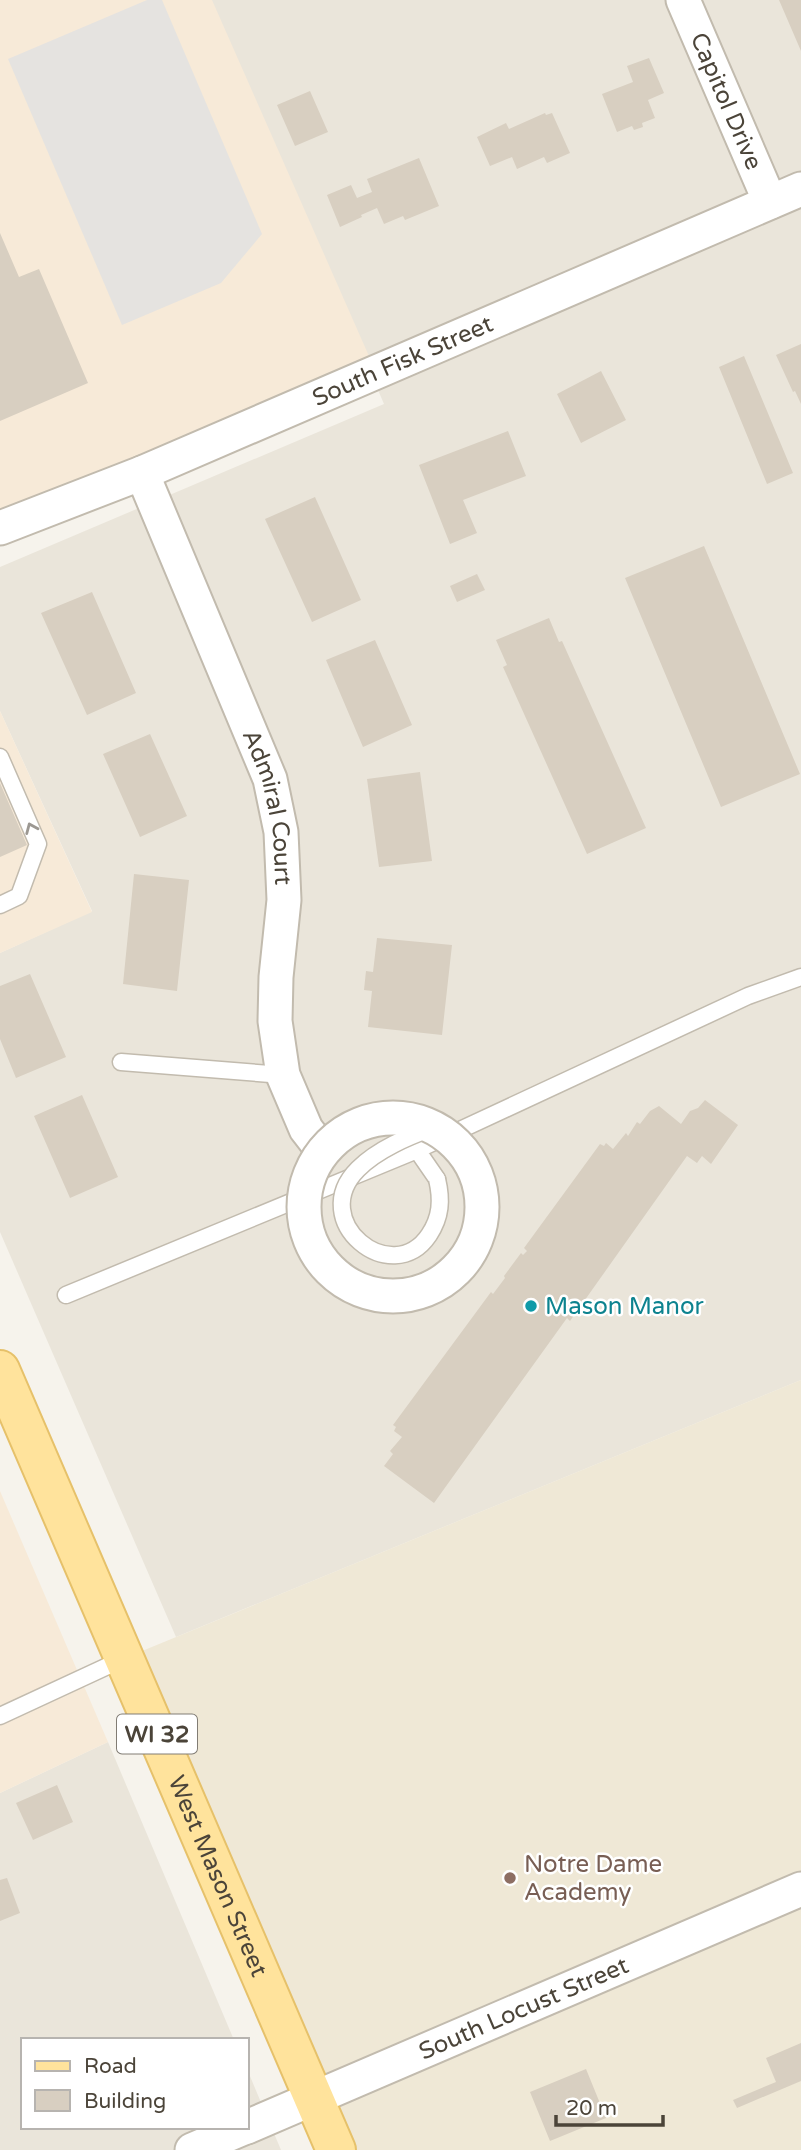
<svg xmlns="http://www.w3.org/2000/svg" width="801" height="2150" viewBox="0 0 801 2150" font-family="'Varela Round',sans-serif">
<rect width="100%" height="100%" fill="#f6f3ec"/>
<path fill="#eae5da" d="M 211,0 L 801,0 L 801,1380 L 176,1637 L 0,1232 L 0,953 L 92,911 L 0,711 L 0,567 L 384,404 Z
M 108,1742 L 234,2040 L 23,2040 L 23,2127 L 247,2127 L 247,2069 L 281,2150 L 0,2150 L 0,1793 Z"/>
<path fill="#f7ead8" d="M 0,0 L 212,0 L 376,372 L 0,528 Z
M 0,711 L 92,912 L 0,953 Z
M 0,1491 L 108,1742 L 0,1793 Z"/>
<path fill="#efe8d6" d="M 801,1380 L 801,2150 L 336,2150 L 125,1658 Z"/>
<path fill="#e5e3e0" d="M 147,0 L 162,0 L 262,234 L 221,283 L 122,325 L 8,59 Z"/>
<path fill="#d8cfc1" d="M 779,0 L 801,0 L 801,51 Z
M 649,58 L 664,93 L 648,100 L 655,118 L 642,123 L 643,127 L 634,130 L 632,126 L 617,132 L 602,94 L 633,82 L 627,66 Z
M 310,91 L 328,132 L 295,146 L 277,105 Z
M 545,113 L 546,115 L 552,113 L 570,153 L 547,163 L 544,157 L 517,169 L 512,157 L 490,166 L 477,137 L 506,123 L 509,129 Z
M 419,158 L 439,206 L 405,220 L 403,216 L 384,224 L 377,208 L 361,215 L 362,217 L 340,227 L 327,195 L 351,185 L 357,198 L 372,192 L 367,179 Z
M 0,233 L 19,277 L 39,269 L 88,383 L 0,421 Z
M 801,344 L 801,404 L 795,391 L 793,392 L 776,355 Z
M 744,356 L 793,473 L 767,484 L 719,367 Z
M 601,371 L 626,420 L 581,443 L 557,394 Z
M 508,431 L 526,476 L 463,500 L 477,533 L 450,544 L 419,465 Z
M 315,497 L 361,600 L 312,622 L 265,519 Z
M 704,546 L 800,774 L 721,807 L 625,578 Z
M 477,574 L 485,590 L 457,602 L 450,586 Z
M 92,592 L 136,693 L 87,715 L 41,613 Z
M 549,618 L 559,642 L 562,641 L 646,828 L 587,854 L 503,667 L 507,665 L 496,640 Z
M 375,640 L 412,725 L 363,747 L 326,660 Z
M 150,734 L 187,816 L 140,837 L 103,754 Z
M 420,772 L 432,861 L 379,867 L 367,779 Z
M 0,783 L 27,845 L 0,857 Z
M 134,874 L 189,880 L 177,991 L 123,984 Z
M 377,938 L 452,945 L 442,1035 L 368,1027 L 372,991 L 364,990 L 366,971 L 373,972 Z
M 30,974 L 66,1057 L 16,1078 L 0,1039 L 0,986 Z
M 82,1095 L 118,1177 L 70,1198 L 34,1116 Z
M 705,1100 L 738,1125 L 711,1164 L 702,1156 L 697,1163 L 687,1156 L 570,1321 L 567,1318 L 434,1503 L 384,1466 L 393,1454 L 390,1451 L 402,1437 L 394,1431 L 396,1427 L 393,1425 L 491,1292 L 493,1294 L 505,1278 L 504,1276 L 521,1253 L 523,1255 L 527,1251 L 524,1248 L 600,1144 L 604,1146 L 606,1143 L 613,1149 L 626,1133 L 628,1136 L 637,1122 L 640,1124 L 650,1111 L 659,1106 L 681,1124 L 690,1111 L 698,1108 Z
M 57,1785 L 73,1822 L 33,1840 L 16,1803 Z
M 7,1878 L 20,1913 L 0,1921 L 0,1880 Z
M 801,2043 L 801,2081 L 737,2108 L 733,2100 L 776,2082 L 766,2058 Z
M 586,2069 L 606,2118 L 550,2141 L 530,2092 Z"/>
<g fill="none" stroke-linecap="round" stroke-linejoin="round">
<g stroke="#c2bbae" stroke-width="19">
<path id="lane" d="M 0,757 L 38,844 L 19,896 L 0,905
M 121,1062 L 283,1075
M 417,1150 L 437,1179
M 66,1295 L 417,1150 L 748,996 L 801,977
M 0,1716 L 125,1658"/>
</g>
<g stroke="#c2bbae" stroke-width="37">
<g id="street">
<path id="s1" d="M 683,0 L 770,202"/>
<path id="s2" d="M 142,473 L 270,779 L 281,832 L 284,900 L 276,977 L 275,1021 L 283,1075 L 306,1129 L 323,1151"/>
<path id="s3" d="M 0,528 L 142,473 L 801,189"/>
<path id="s4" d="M 247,2127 L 801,1889"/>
<path d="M 192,2150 L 246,2127"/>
</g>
</g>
<g stroke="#e6c16a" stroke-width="42">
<g id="primary">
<path id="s5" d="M 0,1370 L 336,2150"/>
</g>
</g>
<use href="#lane" stroke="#fff" stroke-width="16"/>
<use href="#street" stroke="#fff" stroke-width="33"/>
<use href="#primary" stroke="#ffe39c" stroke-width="38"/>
<g stroke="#c2bbae" stroke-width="19" stroke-linecap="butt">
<path id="lane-bridge" d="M 434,1127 C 408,1137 378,1149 358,1169 C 306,1221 392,1290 429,1235 C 441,1217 442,1200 437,1179"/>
</g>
<g stroke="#c2bbae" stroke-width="37" stroke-linecap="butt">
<path id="street-bridge" d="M304 1207a89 89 0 1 1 178 0a89 89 0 1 1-178 0Z"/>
</g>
<use href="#lane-bridge" stroke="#fff" stroke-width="16"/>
<use href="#street-bridge" stroke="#fff" stroke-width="33"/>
</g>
<defs><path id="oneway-chevron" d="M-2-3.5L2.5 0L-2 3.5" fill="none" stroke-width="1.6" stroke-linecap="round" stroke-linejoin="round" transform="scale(1.75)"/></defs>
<use stroke="#9c9892" href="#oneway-chevron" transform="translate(31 828) rotate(-113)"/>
<circle fill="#0f9aa8" stroke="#fff" stroke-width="2.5" cx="531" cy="1306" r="7"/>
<circle fill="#8d6e63" stroke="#fff" stroke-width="2.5" cx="510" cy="1878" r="7"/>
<g text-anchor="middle" stroke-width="5" stroke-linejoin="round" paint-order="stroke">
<rect fill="#fff" stroke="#817c74" stroke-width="2" x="117" y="1714.5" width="80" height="39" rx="5"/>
<g font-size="23" font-weight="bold" fill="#4b4439">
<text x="157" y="1742">WI 32</text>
</g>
<g font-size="24" fill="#4b4439" stroke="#fff">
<text dy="8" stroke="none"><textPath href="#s1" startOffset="110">Capitol Drive</textPath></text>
<text dy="8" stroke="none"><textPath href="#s3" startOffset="436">South Fisk Street</textPath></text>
<text dy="8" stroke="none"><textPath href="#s2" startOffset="359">Admiral Court</textPath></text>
<text dy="8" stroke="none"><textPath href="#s5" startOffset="551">West Mason Street</textPath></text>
<text dy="8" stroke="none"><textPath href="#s4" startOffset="301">South Locust Street</textPath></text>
</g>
<g font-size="24" fill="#0d838f" stroke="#fff" text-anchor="start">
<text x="545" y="1314">Mason Manor</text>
</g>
<g font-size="24" fill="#785e54" stroke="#fff" text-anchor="start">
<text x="524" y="1872">Notre Dame<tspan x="524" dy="28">Academy</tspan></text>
</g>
</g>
<rect x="21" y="2038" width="228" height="91" fill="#ffffff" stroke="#b7b4b0" stroke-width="2"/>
<rect x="35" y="2061" width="35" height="10" fill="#ffe39c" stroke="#b7b4b0" stroke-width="2"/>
<text x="84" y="2073" font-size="21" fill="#4b4439">Road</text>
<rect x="35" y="2090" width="35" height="21" fill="#d8cfc1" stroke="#b7b4b0" stroke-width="2"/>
<text x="84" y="2108" font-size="21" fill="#4b4439">Building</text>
<path d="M556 2115v10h107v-10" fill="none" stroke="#4b4439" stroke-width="3.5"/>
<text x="566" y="2115" font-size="21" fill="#4b4439" stroke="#ffffff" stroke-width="5" paint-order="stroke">20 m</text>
</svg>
